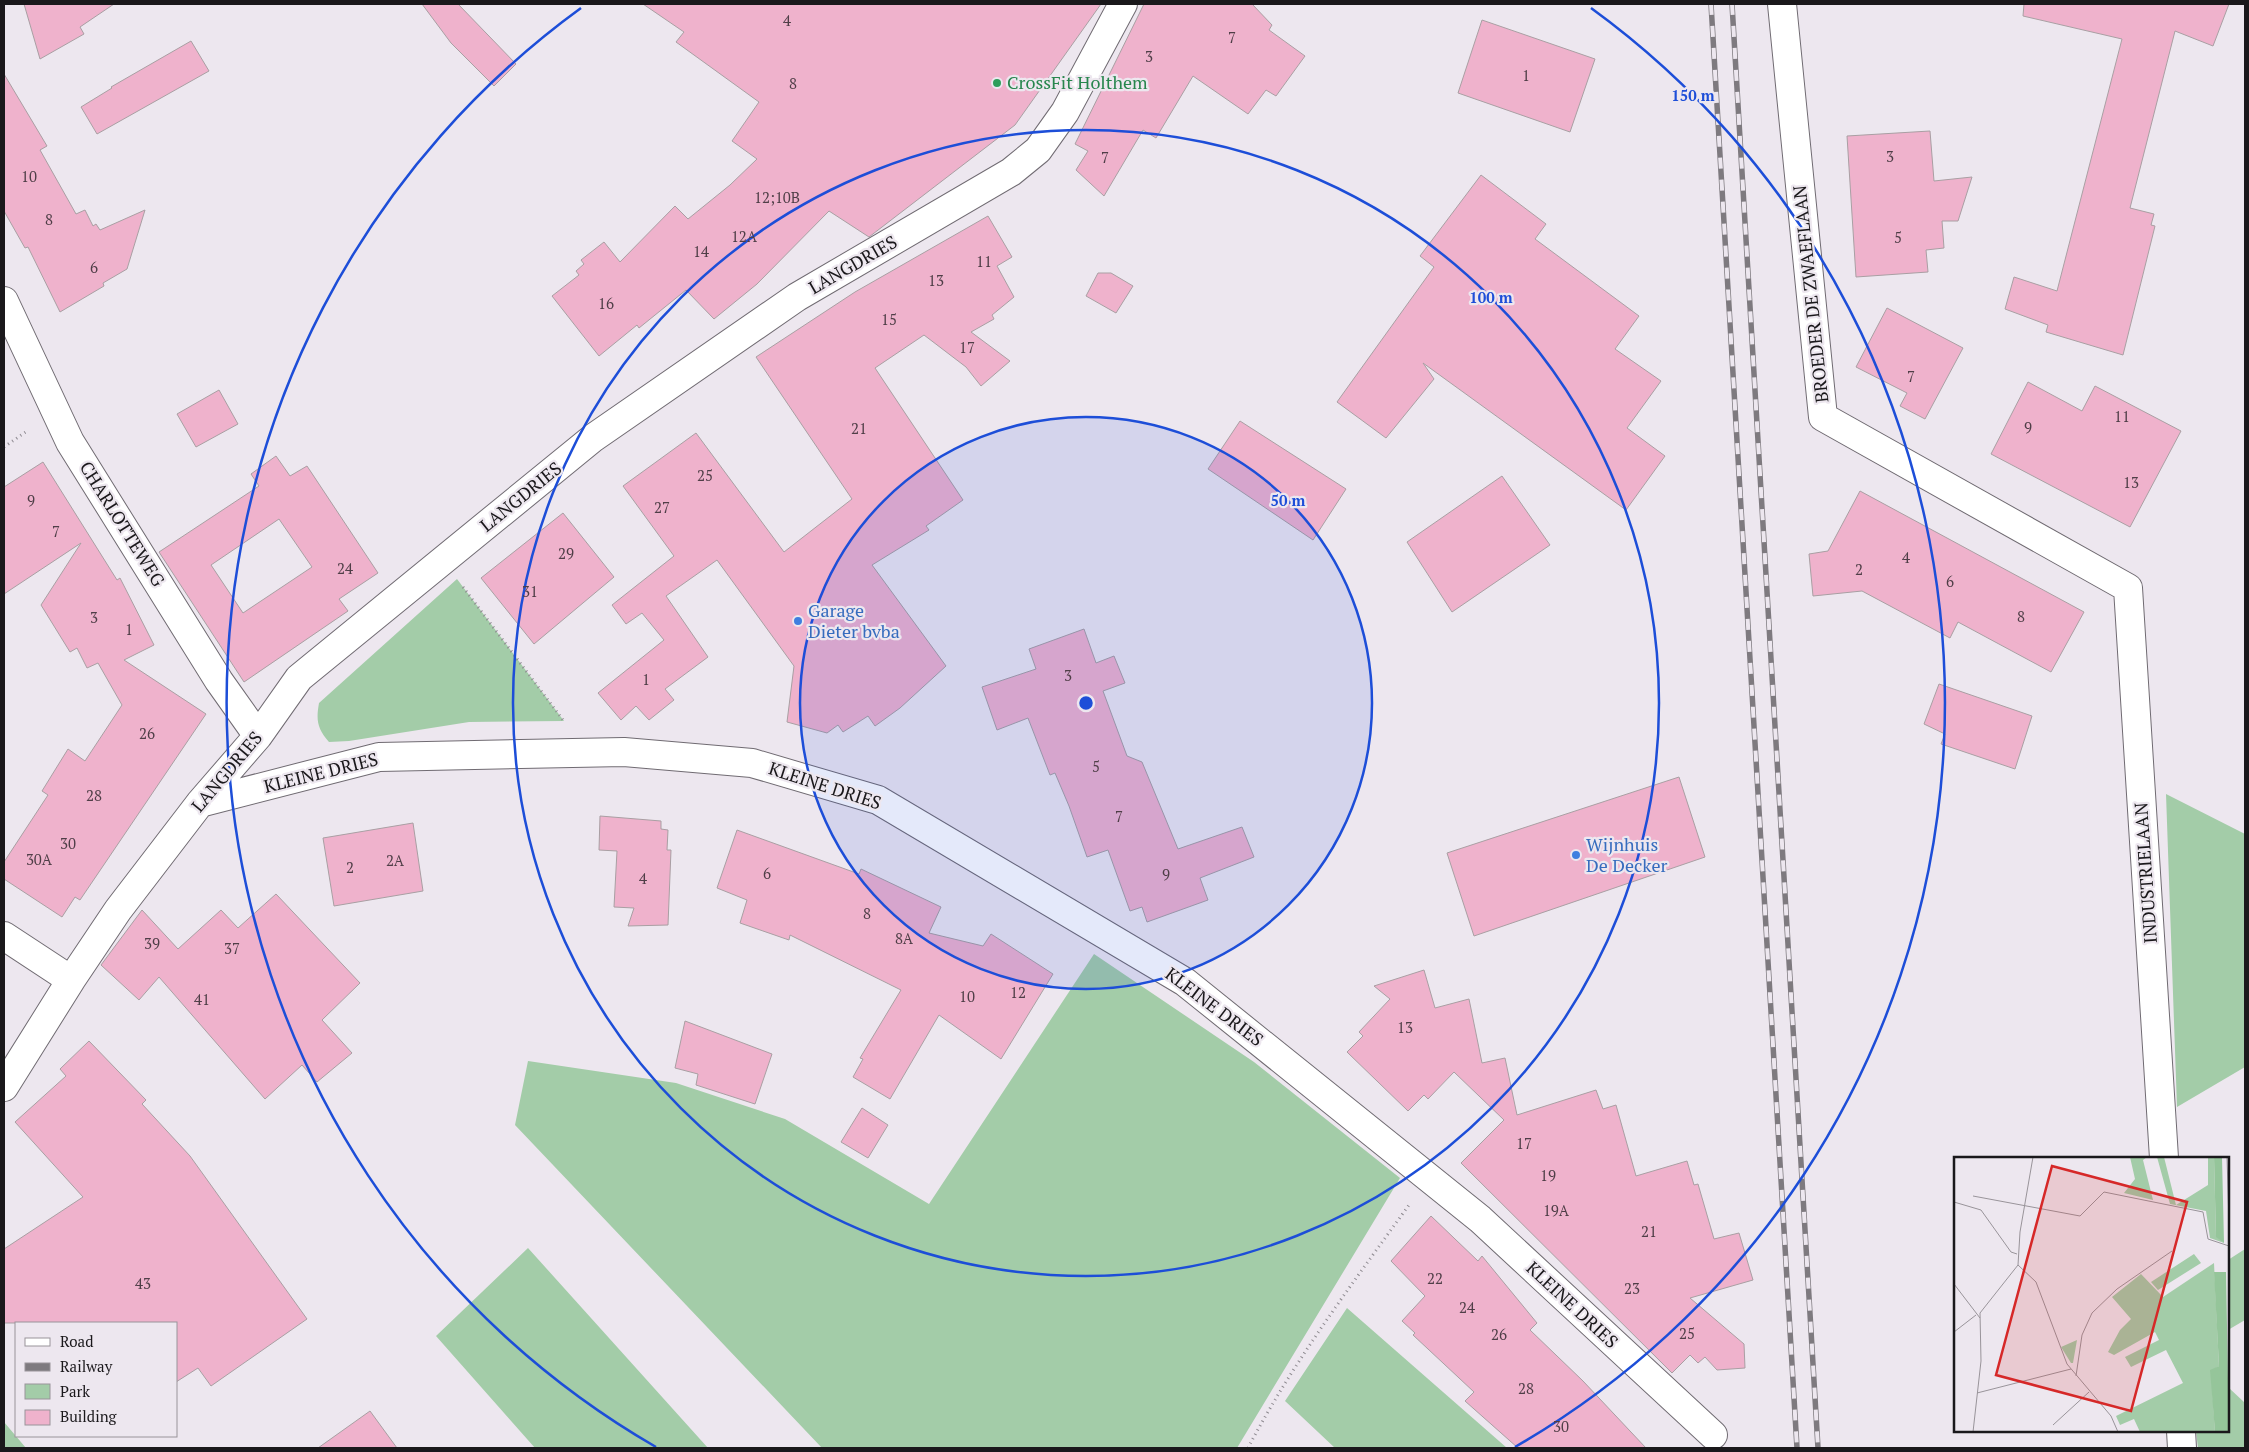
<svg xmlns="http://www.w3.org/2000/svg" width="2249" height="1452" viewBox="0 0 2249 1452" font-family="'PT Serif',serif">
<rect width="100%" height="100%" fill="#ede7ef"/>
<path fill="#a3cca8" d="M 457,579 L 564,721 L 469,722 L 349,741 L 329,742 C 317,728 316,720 319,703 Z
M 2166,794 L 2245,834 L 2245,1067 L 2177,1107 Z
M 1094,954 L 1254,1062 L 1400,1178 L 1237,1448 L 822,1448 L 515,1125 L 528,1061 L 676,1083 L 785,1119 L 929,1204 Z
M 528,1248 L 708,1448 L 535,1448 L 436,1336 Z
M 2245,1249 L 2245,1320 L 2228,1330 L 2228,1260 Z
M 1347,1308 L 1507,1448 L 1335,1448 L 1285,1401 Z
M 2228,1387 L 2245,1403 L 2245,1448 L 2198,1448 L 2196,1431 L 2228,1431 Z
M 4,1422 L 26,1448 L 4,1448 Z"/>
<path fill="#efb2cc" stroke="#a99fa3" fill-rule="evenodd" d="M 24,4 L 114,4 L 80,27 L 84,34 L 40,59 Z
M 422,4 L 458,4 L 516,64 L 494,86 L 451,43 Z
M 643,4 L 1101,4 L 1015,125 L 869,237 L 829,211 L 757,284 L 714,319 L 686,290 L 639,328 L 637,325 L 599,356 L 552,296 L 579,275 L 576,271 L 584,264 L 581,260 L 604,242 L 620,262 L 675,206 L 688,219 L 730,185 L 757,159 L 732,141 L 759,102 L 676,42 L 684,32 Z
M 1144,4 L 1252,4 L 1272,25 L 1269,30 L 1305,56 L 1276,96 L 1266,90 L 1248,114 L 1193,76 L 1156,138 L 1143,130 L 1104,196 L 1076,170 L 1088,151 L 1075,144 Z
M 2024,4 L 2229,4 L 2213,46 L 2175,31 L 2130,208 L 2154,214 L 2151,225 L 2155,226 L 2123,355 L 2046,332 L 2048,325 L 2005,309 L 2014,277 L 2057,291 L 2122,39 L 2023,16 Z
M 1482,20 L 1595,59 L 1570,132 L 1458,93 Z
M 191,41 L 209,71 L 97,134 L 81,107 L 112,88 L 111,87 Z
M 4,74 L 47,146 L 40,150 L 76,214 L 85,210 L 93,226 L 96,224 L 100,230 L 145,210 L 127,269 L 103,283 L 104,286 L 60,312 L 28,247 L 25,248 L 4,211 Z
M 1930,131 L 1934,181 L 1972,177 L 1958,221 L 1942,221 L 1944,248 L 1926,250 L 1928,272 L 1856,277 L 1847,136 Z
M 1481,175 L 1546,224 L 1535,239 L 1639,316 L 1615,349 L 1661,381 L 1627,428 L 1665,456 L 1626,510 L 1423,363 L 1434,379 L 1386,438 L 1337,402 L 1434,267 L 1420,256 Z
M 988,216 L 1012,257 L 997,266 L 1014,297 L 992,315 L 994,319 L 971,332 L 1010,361 L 981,386 L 966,367 L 924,335 L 875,368 L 963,500 L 926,526 L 929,530 L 872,565 L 946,666 L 900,708 L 875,726 L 868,716 L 843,732 L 838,725 L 827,733 L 787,722 L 794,666 L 717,560 L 666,596 L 708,657 L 665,689 L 674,700 L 649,720 L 636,706 L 621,720 L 598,693 L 664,640 L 642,613 L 626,624 L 612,605 L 674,556 L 623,486 L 696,433 L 784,552 L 852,499 L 756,357 L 855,292 Z
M 1098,273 L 1111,273 L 1133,286 L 1116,313 L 1086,296 Z
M 1887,308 L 1963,348 L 1925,419 L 1900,406 L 1907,393 L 1856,367 Z
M 2028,382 L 2082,411 L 2095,386 L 2181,431 L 2130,527 L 1991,454 Z
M 219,390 L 238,424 L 196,447 L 177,414 Z
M 1240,421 L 1346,489 L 1313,540 L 1208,469 Z
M 276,456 L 290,476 L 307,466 L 378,573 L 339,599 L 348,611 L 244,682 L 159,552 L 259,486 L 251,474 ZM 279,519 L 312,567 L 243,613 L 211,565 Z
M 43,462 L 117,580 L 120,578 L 154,645 L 124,660 L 206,714 L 80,900 L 75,897 L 62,917 L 4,879 L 4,862 L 48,795 L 42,791 L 68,749 L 85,761 L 122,705 L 98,663 L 87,668 L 77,648 L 70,652 L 41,605 L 81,543 L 4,594 L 4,487 Z
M 1502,476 L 1550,545 L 1452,612 L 1407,542 Z
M 1860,491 L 2084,612 L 2051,672 L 1958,622 L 1950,638 L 1862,591 L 1813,596 L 1809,554 L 1828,551 Z
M 563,513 L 614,577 L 534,644 L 481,578 Z
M 1084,629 L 1096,663 L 1114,656 L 1125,683 L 1103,691 L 1127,756 L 1142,762 L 1178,849 L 1242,827 L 1254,857 L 1200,878 L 1208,900 L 1147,922 L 1142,907 L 1130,911 L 1108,850 L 1087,857 L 1069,806 L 1055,773 L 1050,775 L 1028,718 L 997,730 L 982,687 L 1036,669 L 1029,649 Z
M 1939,684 L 2032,716 L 2015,769 L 1941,744 L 1945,734 L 1924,724 Z
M 1679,777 L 1705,857 L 1474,936 L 1447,853 Z
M 600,816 L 661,821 L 661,829 L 668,830 L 667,850 L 671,850 L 668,925 L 628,926 L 634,908 L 614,907 L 617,851 L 599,850 Z
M 413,823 L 423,891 L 334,906 L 323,838 Z
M 737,830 L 859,874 L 861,869 L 941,907 L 929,933 L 983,946 L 991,934 L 1053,974 L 1001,1059 L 939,1015 L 890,1099 L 853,1077 L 863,1059 L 860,1058 L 901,990 L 790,935 L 789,940 L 740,923 L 747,900 L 717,888 Z
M 276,894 L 360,983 L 322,1020 L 352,1053 L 317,1082 L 302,1065 L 265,1099 L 159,977 L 139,1000 L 101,965 L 142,910 L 178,949 L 221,910 L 238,928 Z
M 1424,970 L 1435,1008 L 1469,999 L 1482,1063 L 1505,1058 L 1517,1115 L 1596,1090 L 1603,1109 L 1616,1105 L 1636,1176 L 1687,1161 L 1694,1185 L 1698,1184 L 1714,1239 L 1739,1233 L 1753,1280 L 1690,1298 L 1744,1344 L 1745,1368 L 1717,1370 L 1705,1357 L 1698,1363 L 1690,1355 L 1672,1373 L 1461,1163 L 1504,1120 L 1454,1072 L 1428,1099 L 1424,1095 L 1408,1111 L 1347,1052 L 1363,1036 L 1359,1032 L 1390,999 L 1374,986 Z
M 685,1021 L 772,1054 L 755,1104 L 696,1085 L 698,1074 L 675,1068 Z
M 89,1041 L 146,1100 L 142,1104 L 190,1156 L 307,1319 L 211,1386 L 198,1368 L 176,1382 L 176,1323 L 4,1323 L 4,1249 L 83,1197 L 15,1122 L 66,1076 L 60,1069 Z
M 862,1108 L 888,1125 L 868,1158 L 841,1142 Z
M 1431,1216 L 1478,1261 L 1482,1256 L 1537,1323 L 1530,1330 L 1583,1381 L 1646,1448 L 1518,1448 L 1465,1401 L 1474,1392 L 1413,1335 L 1415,1333 L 1402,1321 L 1425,1296 L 1391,1261 Z
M 370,1411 L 397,1448 L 318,1448 Z"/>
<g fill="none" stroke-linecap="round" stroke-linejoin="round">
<g stroke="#706b72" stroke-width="30">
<path id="street" d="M 1782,4 L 1823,417 L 2128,588 L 2164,1158
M 4,301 L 70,442 L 219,681 L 258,736
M 200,803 L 379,757 L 624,752 L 752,763 L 878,800 L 1185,982 L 1480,1219 L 1713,1435
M 4,936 L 71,980
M 4,1087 L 71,980 L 118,910 L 200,803 L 258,736 L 299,678 L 593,438 L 797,297 L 1011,172 L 1038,150 L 1065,112 L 1123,4
M 2181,1431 L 2182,1448"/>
</g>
<path stroke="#8e8a90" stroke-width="3" stroke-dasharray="1 4" stroke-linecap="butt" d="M 4,447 L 27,431
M 463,587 L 563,720
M 1248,1448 C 1293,1362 1352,1284 1409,1205"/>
<use href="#street" stroke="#fff" stroke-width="28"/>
<g stroke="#7e7a7f" stroke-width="5.5">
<path id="rail" d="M 1711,4 L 1797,1448
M 1732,4 L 1818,1448"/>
</g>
<use href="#rail" stroke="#ede7ef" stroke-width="4" stroke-dasharray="11" stroke-linecap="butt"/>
</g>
<circle cx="1086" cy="703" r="286" fill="#1d4ed8" fill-opacity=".12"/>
<g fill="none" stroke="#1d4ed8" stroke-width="2.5">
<circle cx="1086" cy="703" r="286"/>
<circle cx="1086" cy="703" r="573"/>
<path d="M656 1447A859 859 0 0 1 581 8M1591 8A859 859 0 0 1 1515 1447"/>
</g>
<circle fill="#2e9e5b" stroke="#ede7ef" stroke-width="2" cx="997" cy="83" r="5"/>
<g fill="#3f7fe0" stroke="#ede7ef" stroke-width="2">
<circle cx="798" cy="621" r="5"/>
<circle cx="1576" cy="855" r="5"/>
</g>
<g text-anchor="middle" stroke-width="4.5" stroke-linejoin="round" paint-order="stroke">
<g font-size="15" fill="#4f3e47">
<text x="787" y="26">4</text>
<text x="1232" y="43">7</text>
<text x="1149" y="62">3</text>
<text x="1526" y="81">1</text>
<text x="793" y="89">8</text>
<text x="1890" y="162">3</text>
<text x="1105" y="163">7</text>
<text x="29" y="182">10</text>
<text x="777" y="203">12;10B</text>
<text x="49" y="225">8</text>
<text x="744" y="242">12A</text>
<text x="1898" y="243">5</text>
<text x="701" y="257">14</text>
<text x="984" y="267">11</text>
<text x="94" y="273">6</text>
<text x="936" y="286">13</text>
<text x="606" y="309">16</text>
<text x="889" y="325">15</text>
<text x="967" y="353">17</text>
<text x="1911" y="382">7</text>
<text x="2122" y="422">11</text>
<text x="2028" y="433">9</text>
<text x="859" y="434">21</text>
<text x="705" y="481">25</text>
<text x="2131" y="488">13</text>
<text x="31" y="506">9</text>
<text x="662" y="513">27</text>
<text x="56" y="537">7</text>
<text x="566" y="559">29</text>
<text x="1906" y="563">4</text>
<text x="345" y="574">24</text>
<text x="1859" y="575">2</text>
<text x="1950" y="587">6</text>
<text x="530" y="597">31</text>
<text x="2021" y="622">8</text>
<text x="94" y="623">3</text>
<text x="129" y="635">1</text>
<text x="1068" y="681">3</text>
<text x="646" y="685">1</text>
<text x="147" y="739">26</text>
<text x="1096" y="772">5</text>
<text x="94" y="801">28</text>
<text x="1119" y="822">7</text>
<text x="68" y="849">30</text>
<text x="39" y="865">30A</text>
<text x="395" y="866">2A</text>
<text x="350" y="873">2</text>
<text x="767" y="879">6</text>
<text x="1166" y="880">9</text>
<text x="643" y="884">4</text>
<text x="867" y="919">8</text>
<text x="904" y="944">8A</text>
<text x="152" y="949">39</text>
<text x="232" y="954">37</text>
<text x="1018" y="998">12</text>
<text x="967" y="1002">10</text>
<text x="202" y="1005">41</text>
<text x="1405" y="1033">13</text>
<text x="1524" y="1149">17</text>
<text x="1548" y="1181">19</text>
<text x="1556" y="1216">19A</text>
<text x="1649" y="1237">21</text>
<text x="1435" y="1284">22</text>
<text x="143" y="1289">43</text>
<text x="1632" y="1294">23</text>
<text x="1467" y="1313">24</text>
<text x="1687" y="1339">25</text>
<text x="1499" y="1340">26</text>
<text x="1526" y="1394">28</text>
<text x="1561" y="1432">30</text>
</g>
<g font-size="18" fill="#27864d" stroke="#ede7ef" text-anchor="start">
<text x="1007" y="89">CrossFit Holthem</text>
</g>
<g font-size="18" fill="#1a181b" stroke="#ede7ef">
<text transform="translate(853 265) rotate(-30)" y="6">LANGDRIES</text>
<text transform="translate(1811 294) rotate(-96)" y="6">BROEDER DE ZWAEFLAAN</text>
<text transform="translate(521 497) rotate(-39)" y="6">LANGDRIES</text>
<text transform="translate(122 524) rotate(58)" y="6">CHARLOTTEWEG</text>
<text transform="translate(227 772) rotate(-50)" y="6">LANGDRIES</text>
<text transform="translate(321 773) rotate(-14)" y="6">KLEINE DRIES</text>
<text transform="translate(825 786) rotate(18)" y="6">KLEINE DRIES</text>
<text transform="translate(2146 873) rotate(-94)" y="6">INDUSTRIELAAN</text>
<text transform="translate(1214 1007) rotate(37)" y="6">KLEINE DRIES</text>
<text transform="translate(1572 1305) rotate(43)" y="6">KLEINE DRIES</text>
</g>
<g font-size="18" fill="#366cbe" stroke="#ede7ef" text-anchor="start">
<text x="808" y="617">Garage<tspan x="808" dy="21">Dieter bvba</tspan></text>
<text x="1586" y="851">Wijnhuis<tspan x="1586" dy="21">De Decker</tspan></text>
</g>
</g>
<g transform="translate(1954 1157)">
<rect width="275" height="275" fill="#ede7ef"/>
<path d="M 176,0 L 193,0 L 189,3 L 199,43 L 170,36 L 181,22 ZM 203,0 L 210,0 L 222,48 L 254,28 L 254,0 L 260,0 L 262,79 L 270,86 L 256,81 L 252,54 L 216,47 ZM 240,97 L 247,106 L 204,133 L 197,125 ZM 260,106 L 265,209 L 257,214 L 261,275 L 186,275 L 180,262 L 166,268 L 162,259 L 229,226 L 212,193 L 177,210 L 171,200 L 205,183 L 201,175 L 160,198 L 154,195 L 166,173 L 177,162 L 158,140 L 187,117 L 209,140 ZM 123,183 L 119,206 L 117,206 L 107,190 Z" fill="#a3cca8"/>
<path d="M 260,0 L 268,0 L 270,86 L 262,80 ZM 260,115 L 272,115 L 275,275 L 261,275 L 256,213 L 265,209 Z" fill="#95c59a"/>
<path fill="none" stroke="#99949a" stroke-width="1" d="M 273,0 L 275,65M 19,39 L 126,59 L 150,35 L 249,55 L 254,82 L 275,89M 0,45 L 27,53 L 57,95 L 63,97M 64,108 L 82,125 L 113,207 L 157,259 L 164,275M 0,127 L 26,161M 0,175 L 22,158M 122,219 L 128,178 L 138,156 L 163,132 L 218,94M 23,236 L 117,212M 99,268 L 135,235M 19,275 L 27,204 L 26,156 L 64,108 L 66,75 L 79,0"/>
<path fill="#d62828" fill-opacity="0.15" stroke="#d62828" stroke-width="2.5" d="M 98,9 L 233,45 L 177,254 L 42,218 Z"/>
<rect width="275" height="275" fill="none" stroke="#1a181b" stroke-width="2.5"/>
</g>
<circle cx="1086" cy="703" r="8" fill="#1d4ed8" stroke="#ede7ef" stroke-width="2.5"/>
<g font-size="15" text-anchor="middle" font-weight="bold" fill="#1d4ed8" stroke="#ede7ef" stroke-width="4.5" stroke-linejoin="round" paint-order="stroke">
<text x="1693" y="101">150 m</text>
<text x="1491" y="303">100 m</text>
<text x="1288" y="506">50 m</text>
</g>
<rect width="2249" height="1452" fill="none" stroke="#1a181b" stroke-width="10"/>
<rect x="15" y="1322" width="162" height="115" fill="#ede7ef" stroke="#99949a"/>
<rect x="25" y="1338" width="25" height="8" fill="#ffffff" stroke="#99949a"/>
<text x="60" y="1347" font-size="15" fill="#1a181b">Road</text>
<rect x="25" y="1363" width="25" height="8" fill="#7e7a7f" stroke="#99949a"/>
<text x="60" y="1372" font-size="15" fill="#1a181b">Railway</text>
<rect x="25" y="1384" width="25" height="15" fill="#a3cca8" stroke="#99949a"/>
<text x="60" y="1397" font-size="15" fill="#1a181b">Park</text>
<rect x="25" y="1410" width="25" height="15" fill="#efb2cc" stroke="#99949a"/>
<text x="60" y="1422" font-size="15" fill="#1a181b">Building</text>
</svg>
